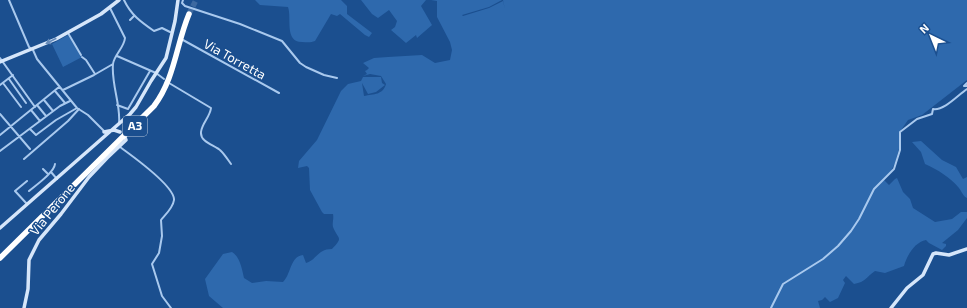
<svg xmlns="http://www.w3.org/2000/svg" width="967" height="308" viewBox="0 0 967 308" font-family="'Exo 2',sans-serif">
<rect width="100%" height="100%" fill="#1b4f8f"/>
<path fill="#2e69ad" d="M 255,0 L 341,0 L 347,6 L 347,14 L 372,33 L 369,37 L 365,35 L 340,14 L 337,16 L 331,14 L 315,41 C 310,43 307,42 302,42 C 284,42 292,18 288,7 L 260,5 Z
M 361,0 L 426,0 L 421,6 L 432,25 L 417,38 L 416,35 L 406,43 L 391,30 L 395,27 L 397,21 L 389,10 L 378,18 L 372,14 Z
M 431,0 L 450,0 L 451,3 L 450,0 L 502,0 L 489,7 L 462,15 L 463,16 L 489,8 L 503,1 L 505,9 L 503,0 L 967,0 L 967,80 L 922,115 L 908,120 L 899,133 L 899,149 L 895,163 L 891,171 L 883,179 L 889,185 L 895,179 L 897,178 L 903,192 L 910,199 L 913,208 L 935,222 L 952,219 L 961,212 L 967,212 L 967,218 L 958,230 L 942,243 L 946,244 L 946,246 L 942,250 L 929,243 L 926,240 C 915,242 907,255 904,266 L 885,273 L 875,271 C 866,277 866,282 854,284 L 846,276 L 843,280 L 845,283 L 838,298 L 830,302 L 825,297 L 822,300 L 818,301 L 820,308 L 223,308 L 209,296 L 205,279 L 223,254 L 232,252 C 240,257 242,269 244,278 L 252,283 L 266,281 L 283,282 C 291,275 290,256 303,255 L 306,263 C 317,260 317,249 332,249 C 344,236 338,240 333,227 C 332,223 334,219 333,214 L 324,214 L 322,212 L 310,190 L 309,168 L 307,166 L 298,168 L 299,161 L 317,140 L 341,91 L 348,84 L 361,81 L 363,77 L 381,77 L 382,83 L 385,85 L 376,92 L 368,94 L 362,83 L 364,96 C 374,94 383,95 386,84 L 381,76 L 370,74 L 363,76 L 367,74 L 365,71 L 367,70 L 369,68 L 363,63 L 374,58 L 388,57 L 422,55 L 435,63 L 450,60 L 452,50 L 450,42 L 437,17 L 437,1 Z
M 68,35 L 82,57 L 63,67 L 52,44 Z
M 921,141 L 942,160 L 956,167 L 963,179 L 967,177 L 967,198 C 963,196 962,192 959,188 C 950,177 938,170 925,164 L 921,152 L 912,142 Z"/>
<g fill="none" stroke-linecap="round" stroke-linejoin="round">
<path stroke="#3d69a0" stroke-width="5.5" stroke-dasharray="5.5 3" stroke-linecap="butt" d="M 189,14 L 196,0"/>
<path stroke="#a9c9ee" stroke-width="2" d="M 9,0 L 29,47 L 33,50 L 37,59 L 77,108 L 88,115 L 104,131
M 124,0 C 131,15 141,22 154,31 L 162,28 L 170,32
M 183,0 L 182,3 L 185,6 L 240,24 L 282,41 L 300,63 L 306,67 L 324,75 L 337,78
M 110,8 L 125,38 C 124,48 114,55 113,64 C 111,83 121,106 119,123
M 130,20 L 134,16
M 68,33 L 81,55
M 183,40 L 279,93
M 117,56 L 156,73 L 164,79
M 82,57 L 86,60 L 95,74
M 0,58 L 35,107
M 9,79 L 26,103
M 3,83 L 21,107
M 169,83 L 211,108 C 210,117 202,123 201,132 C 200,143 216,145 221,151 C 225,155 228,160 231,164
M 967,83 L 964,86 L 967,86
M 0,85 L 13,75
M 63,90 L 94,75 L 113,64
M 55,91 L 65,103
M 44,100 L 53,111
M 37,105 L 46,116
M 117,105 L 128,109 L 150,71
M 31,110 L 40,121
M 0,114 L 30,149
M 30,129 L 36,135 L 56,120 L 77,108
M 0,135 L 59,87
M 120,147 C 131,155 175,186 174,200 C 173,208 165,215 161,220 L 162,236 L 159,253 L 152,264 L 162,296 L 171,308
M 0,151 L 60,106 L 70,101
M 24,159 L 68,121 L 79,109
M 43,169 L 48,174
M 51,172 L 57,179
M 27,181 L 15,191 L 27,204
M 29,191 C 36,185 54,173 55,164
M 771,308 L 783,284 L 823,259 L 838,246 L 851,231 L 859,219 L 874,189 L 894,169 L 900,150 L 900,132 L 917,119 L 932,114 L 933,109 C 944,111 958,95 967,89"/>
<path stroke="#d6e6fa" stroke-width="3.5" d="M 0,62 L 56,39 L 101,14 L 119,0
M 104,132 L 114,130 L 120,132
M 0,228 L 130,114 L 136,107 L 151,81 L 166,58 L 175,21 L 178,0
M 24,308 L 28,289 L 29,260 L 39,240 L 61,214 L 89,177 L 107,158 L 126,140 L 125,137
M 891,308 L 907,288 L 923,275 L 933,254 L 936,253 L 949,255 L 967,249"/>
<path stroke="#fff" stroke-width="5.5" d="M 0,258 L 154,106 C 175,78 176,45 189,14"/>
</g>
<defs><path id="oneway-solid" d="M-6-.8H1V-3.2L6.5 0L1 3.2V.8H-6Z"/></defs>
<use fill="#668bba" href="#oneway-solid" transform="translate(51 41) rotate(153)"/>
<g text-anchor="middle" stroke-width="3" stroke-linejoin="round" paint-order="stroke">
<rect fill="#1b4f8f" stroke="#bbcadd" stroke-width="1" x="123" y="116" width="24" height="20" rx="3"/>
<g font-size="12" font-weight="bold" fill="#fff">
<text x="135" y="130">A3</text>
</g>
<g font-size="13" fill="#fff" stroke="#1b4f8f">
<text transform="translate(235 59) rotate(29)" y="5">Via Torretta</text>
<text transform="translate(52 209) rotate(-51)" y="5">Via Perone</text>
</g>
</g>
<g transform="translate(931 36) rotate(317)" stroke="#1b4f8f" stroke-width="3" paint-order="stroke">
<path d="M0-3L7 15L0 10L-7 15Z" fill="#ffffff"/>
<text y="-6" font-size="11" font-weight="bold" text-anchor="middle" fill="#ffffff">N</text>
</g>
</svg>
